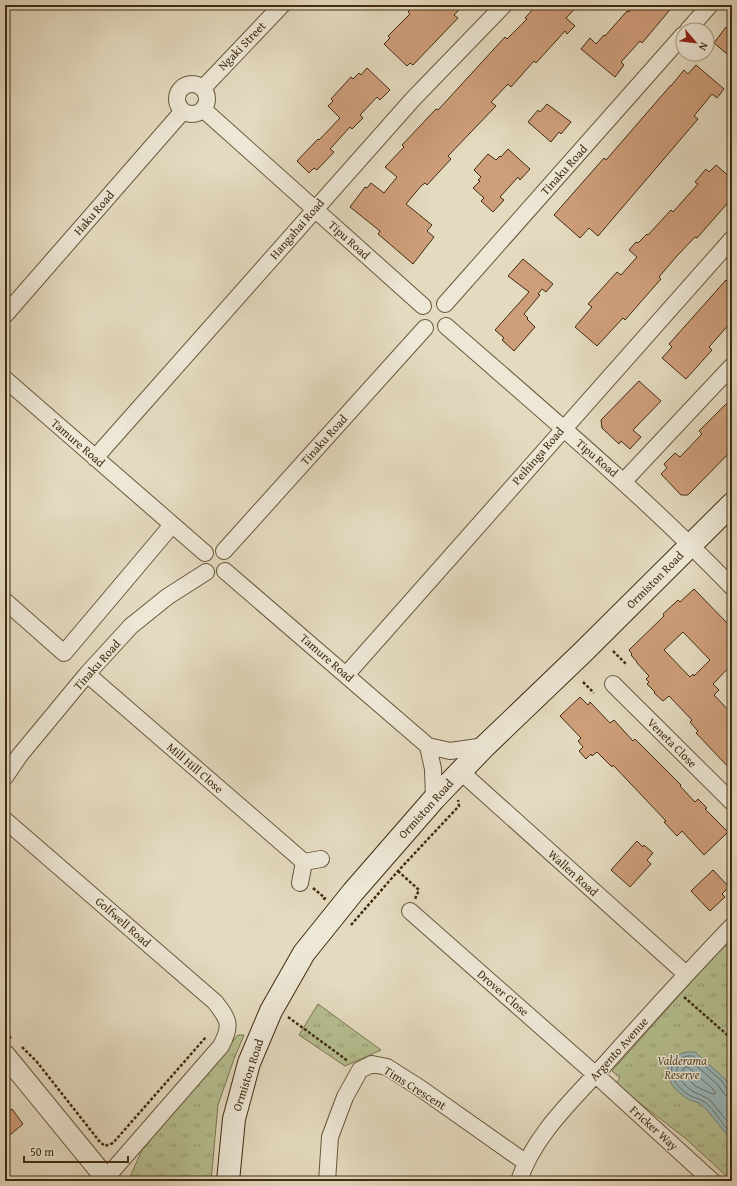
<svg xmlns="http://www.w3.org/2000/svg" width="737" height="1186" viewBox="0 0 737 1186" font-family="'Gentium Book Plus',serif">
<defs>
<pattern id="grass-tufts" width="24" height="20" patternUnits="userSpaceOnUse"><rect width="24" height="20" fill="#b6bf91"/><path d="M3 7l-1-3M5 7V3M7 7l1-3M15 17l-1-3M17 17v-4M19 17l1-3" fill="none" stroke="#959b75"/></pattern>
</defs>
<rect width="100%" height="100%" fill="#e4dac0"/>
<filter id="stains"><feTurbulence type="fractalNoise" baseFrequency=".005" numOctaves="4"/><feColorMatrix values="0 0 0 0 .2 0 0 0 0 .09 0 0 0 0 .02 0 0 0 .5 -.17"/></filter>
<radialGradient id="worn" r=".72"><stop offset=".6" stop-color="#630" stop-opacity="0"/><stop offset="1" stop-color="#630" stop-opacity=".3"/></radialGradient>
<path fill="url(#grass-tufts)" stroke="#7b7650" d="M 732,936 L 732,1181 L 685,1138 L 615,1084 L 620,1078 L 612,1071 Z
M 318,1004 L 381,1050 L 345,1066 L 299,1035 Z
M 238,1035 L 244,1035 L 234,1059 L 218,1105 L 211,1181 L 132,1181 L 130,1177 L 142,1150 Z"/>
<path fill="#99b8bc" stroke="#758077" d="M 686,1052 L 695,1052 L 725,1079 L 732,1091 L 732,1138 L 728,1136 C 722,1129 708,1110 702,1105 C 698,1102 692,1101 688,1099 C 672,1089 663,1076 670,1058 Z"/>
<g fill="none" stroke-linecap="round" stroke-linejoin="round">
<path stroke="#6c7266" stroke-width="1" d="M 688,1067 L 713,1089 L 715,1092 L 715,1094 L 712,1094 L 695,1086 L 683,1072 L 683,1069 Z
M 732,1092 L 728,1091 L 722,1081 L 693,1056 L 686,1056 L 673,1062 C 668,1076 677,1087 689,1095 C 694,1098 701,1099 706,1103 C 715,1111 722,1123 729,1132 L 732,1133
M 732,1097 L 725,1095 L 718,1085 L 691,1061 L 687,1061 L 677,1065 L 677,1075 L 686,1086 L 692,1091 L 709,1099 L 732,1127"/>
</g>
<path fill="#ce9e7b" stroke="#402c10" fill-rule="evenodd" d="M 414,5 L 464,5 L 454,15 L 458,18 L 413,65 L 410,63 L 407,66 L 384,44 L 390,38 L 388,36 L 410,14 L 408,12 Z
M 540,5 L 578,5 L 566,18 L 575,26 L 567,34 L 565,31 L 536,63 L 534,61 L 511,87 L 508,84 L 491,102 L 496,106 L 448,156 L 451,159 L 427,185 L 425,183 L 421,186 L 406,204 L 432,225 L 427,231 L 434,237 L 413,264 L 378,234 L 380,231 L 350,207 L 365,187 L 367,188 L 371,183 L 384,193 L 397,177 L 385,167 L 404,147 L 402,145 L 436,109 L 438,110 L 505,37 L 507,39 L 527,19 L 525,18 L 534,8 L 535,10 Z
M 634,5 L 674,5 L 642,43 L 640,41 L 621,62 L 624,65 L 615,77 L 581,49 L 590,38 L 596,44 L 604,35 L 605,36 L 627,11 L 629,12 Z
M 726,27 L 732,33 L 732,58 L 714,43 Z
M 696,65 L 724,89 L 717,98 L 712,94 L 694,116 L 698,119 L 598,236 L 589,228 L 580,238 L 554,215 L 604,158 L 606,160 L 671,85 L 671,86 L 684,70 L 688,74 Z
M 367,68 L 390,90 L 380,100 L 377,97 L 360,115 L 363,118 L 352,129 L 350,127 L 330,149 L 334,152 L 317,170 L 314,168 L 309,173 L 297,161 L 318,139 L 319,140 L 340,118 L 328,106 L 333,101 L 331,99 L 351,77 L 353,79 L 359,73 L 361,75 Z
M 547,104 L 571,122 L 561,134 L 559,132 L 551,142 L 528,122 L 538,110 L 540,112 Z
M 508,149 L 530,169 L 520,180 L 518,177 L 500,197 L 504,200 L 493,212 L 481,201 L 484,198 L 473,188 L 480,181 L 478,180 L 481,177 L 474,170 L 488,154 L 496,160 L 500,156 L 501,157 Z
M 716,165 L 732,179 L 732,198 L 697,238 L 695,237 L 676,257 L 659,277 L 661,279 L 625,320 L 623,318 L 597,346 L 575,327 L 592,307 L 588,304 L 617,272 L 621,275 L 637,257 L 629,250 L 636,242 L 638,243 L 647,234 L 648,235 L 671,210 L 673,212 L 698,184 L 695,182 L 706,169 L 709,172 Z
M 523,259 L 553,284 L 546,292 L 542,289 L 538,294 L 540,295 L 524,314 L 528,318 L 527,319 L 535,327 L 514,351 L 502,340 L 504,338 L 495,330 L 529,292 L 508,276 Z
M 726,280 L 732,285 L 732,321 L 709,347 L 712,350 L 686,379 L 662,358 L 672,347 L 669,344 Z
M 639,381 L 661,401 L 633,430 L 641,437 L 630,449 L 621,441 L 619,444 L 602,428 L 601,420 Z
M 732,398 L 732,450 L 688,495 L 681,495 L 661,474 L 667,468 L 664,464 L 675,453 L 680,457 L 702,434 L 699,431 Z
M 694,589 L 732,628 L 732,664 L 713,684 L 719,690 L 714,695 L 732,714 L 732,771 L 696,733 L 698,731 L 690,722 L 692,720 L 669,696 L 663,701 L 654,693 L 655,692 L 647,684 L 649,682 L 646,679 L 649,676 L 637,663 L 637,662 L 631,655 L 632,654 L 629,650 L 664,616 L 663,614 L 678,600 L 680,602 ZM 683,632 L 710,660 L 694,676 L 693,674 L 690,677 L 664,650 Z
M 580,697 L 588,705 L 590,702 L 610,723 L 614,720 L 633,741 L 635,739 L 681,785 L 680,786 L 695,802 L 698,799 L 707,808 L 705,809 L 728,832 L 704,855 L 682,831 L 677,836 L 664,822 L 666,821 L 613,765 L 612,767 L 597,752 L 592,756 L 591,754 L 586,759 L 579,751 L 583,747 L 578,741 L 581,738 L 560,716 Z
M 637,841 L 643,847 L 644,845 L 653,853 L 647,860 L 651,864 L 630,887 L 611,870 Z
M 713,870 L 729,887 L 722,894 L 725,897 L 710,911 L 691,891 Z
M 12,1109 L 23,1124 L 5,1139 L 5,1115 Z"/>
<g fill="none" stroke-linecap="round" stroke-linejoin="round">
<g stroke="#69583c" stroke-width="18">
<path id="minor" d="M 688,30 L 710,5
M177 99a15 15 0 1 1 30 0a15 15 0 1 1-30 0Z
M 203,88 L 282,5
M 204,110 L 423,306
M 445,304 L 683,35
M 5,315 L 183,111
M 446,326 C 543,411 642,494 732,587
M 5,379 L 205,553
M 95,458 L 413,99 L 504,5
M 624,481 L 732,366
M 224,551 L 425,328
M 225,571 L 428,746 L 450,751 L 485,746
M 5,601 L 64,653 L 172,525
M 87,674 L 304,862
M 346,675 L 732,239
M 613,684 L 732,802
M 428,746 L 433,769 L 434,799
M 460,771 L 686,974
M 5,777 L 20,755 L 87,674 L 131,626 L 167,597 L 206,572
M 5,820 L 215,1002 C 229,1020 232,1025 221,1046 L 106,1178
M 300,883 L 304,862 L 321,859
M 410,911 L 596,1075 L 712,1181
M 327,1181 L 330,1137 L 345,1097 L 360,1070 L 372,1064 L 387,1067 L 420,1088 L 525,1162
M 519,1181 C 534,1134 575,1098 607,1062 C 648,1016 689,971 732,926"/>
</g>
<g stroke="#69583c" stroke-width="22">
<path id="tertiary" d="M 5,1055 L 108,1181"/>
</g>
<g stroke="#402c10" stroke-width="24">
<path id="secondary" d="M 228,1181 L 234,1119 L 249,1063 L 271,1011 L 304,953 L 353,892 L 434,799 L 485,746 L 582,653 L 732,504"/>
</g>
<path stroke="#402c10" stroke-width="2.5" stroke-dasharray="3 2" stroke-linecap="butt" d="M 613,651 L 627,665
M 583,682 L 594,693
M 398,871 L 419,890 L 415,899
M 313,888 L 325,898 L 323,900
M 351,925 L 398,871 L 459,806 L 458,800
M 684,997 L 732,1039
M 288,1017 L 348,1061
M 5,1033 L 12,1039
M 22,1047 L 37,1062 L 100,1142 L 105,1146 L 113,1143 L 206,1037"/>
<use href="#minor" stroke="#ede7d6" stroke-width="16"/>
<use href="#tertiary" stroke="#ede7d6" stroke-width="20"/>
<use href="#secondary" stroke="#ede7d6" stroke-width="22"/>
</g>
<g text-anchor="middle" stroke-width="3" stroke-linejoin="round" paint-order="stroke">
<g font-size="12" fill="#402c10" stroke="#ede7d6">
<text transform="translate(242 46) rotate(-46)" y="4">Ngaki Street</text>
<text transform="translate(564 170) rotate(-48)" y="4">Tinaku Road</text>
<text transform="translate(94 213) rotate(-49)" y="4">Haku Road</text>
<text transform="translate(297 229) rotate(-49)" y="4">Hangahai Road</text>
<text transform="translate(349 240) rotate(42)" y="4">Tipu Road</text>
<text transform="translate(324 440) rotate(-48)" y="4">Tinaku Road</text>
<text transform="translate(78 443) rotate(41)" y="4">Tamure Road</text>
<text transform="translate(538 456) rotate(-49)" y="4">Peihinga Road</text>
<text transform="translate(597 458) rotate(41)" y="4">Tipu Road</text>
<text transform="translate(655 580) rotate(-45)" y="4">Ormiston Road</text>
<text transform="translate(327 658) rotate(41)" y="4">Tamure Road</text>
<text transform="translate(97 665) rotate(-48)" y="4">Tinaku Road</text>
<text transform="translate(672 743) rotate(45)" y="4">Veneta Close</text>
<text transform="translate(195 768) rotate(41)" y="4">Mill Hill Close</text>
<text transform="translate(426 809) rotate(-48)" y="4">Ormiston Road</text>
<text transform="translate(573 873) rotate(42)" y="4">Wallen Road</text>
<text transform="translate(123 922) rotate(41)" y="4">Golfwell Road</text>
<text transform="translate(503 993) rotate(41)" y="4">Drover Close</text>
<text transform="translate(619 1049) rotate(-48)" y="4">Argento Avenue</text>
<text transform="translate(248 1075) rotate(-72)" y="4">Ormiston Road</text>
<text transform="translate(415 1088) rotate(32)" y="4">Tims Crescent</text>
<text transform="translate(654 1128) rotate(42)" y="4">Fricker Way</text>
</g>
<g font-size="12" font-style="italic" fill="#58492a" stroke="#ede7d6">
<text x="682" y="1065">Valderama<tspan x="682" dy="14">Reserve</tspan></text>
</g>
</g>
<rect width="737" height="1186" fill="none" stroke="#e4dac0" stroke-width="20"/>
<rect x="6" y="6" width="725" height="1174" fill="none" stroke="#402c10" stroke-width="2"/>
<rect x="10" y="10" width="717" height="1166" fill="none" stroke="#402c10"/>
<g transform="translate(695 42) rotate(118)"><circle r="19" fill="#ede7d6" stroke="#a89c87"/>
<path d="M0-3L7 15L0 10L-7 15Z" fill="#8f2418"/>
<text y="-6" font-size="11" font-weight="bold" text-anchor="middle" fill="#402c10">N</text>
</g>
<path d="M24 1156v6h104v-6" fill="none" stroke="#402c10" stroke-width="2"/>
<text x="30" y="1156" font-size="12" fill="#402c10" stroke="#ede7d6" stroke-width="3" paint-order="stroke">50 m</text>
<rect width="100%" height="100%" filter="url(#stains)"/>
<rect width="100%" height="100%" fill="url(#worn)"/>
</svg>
